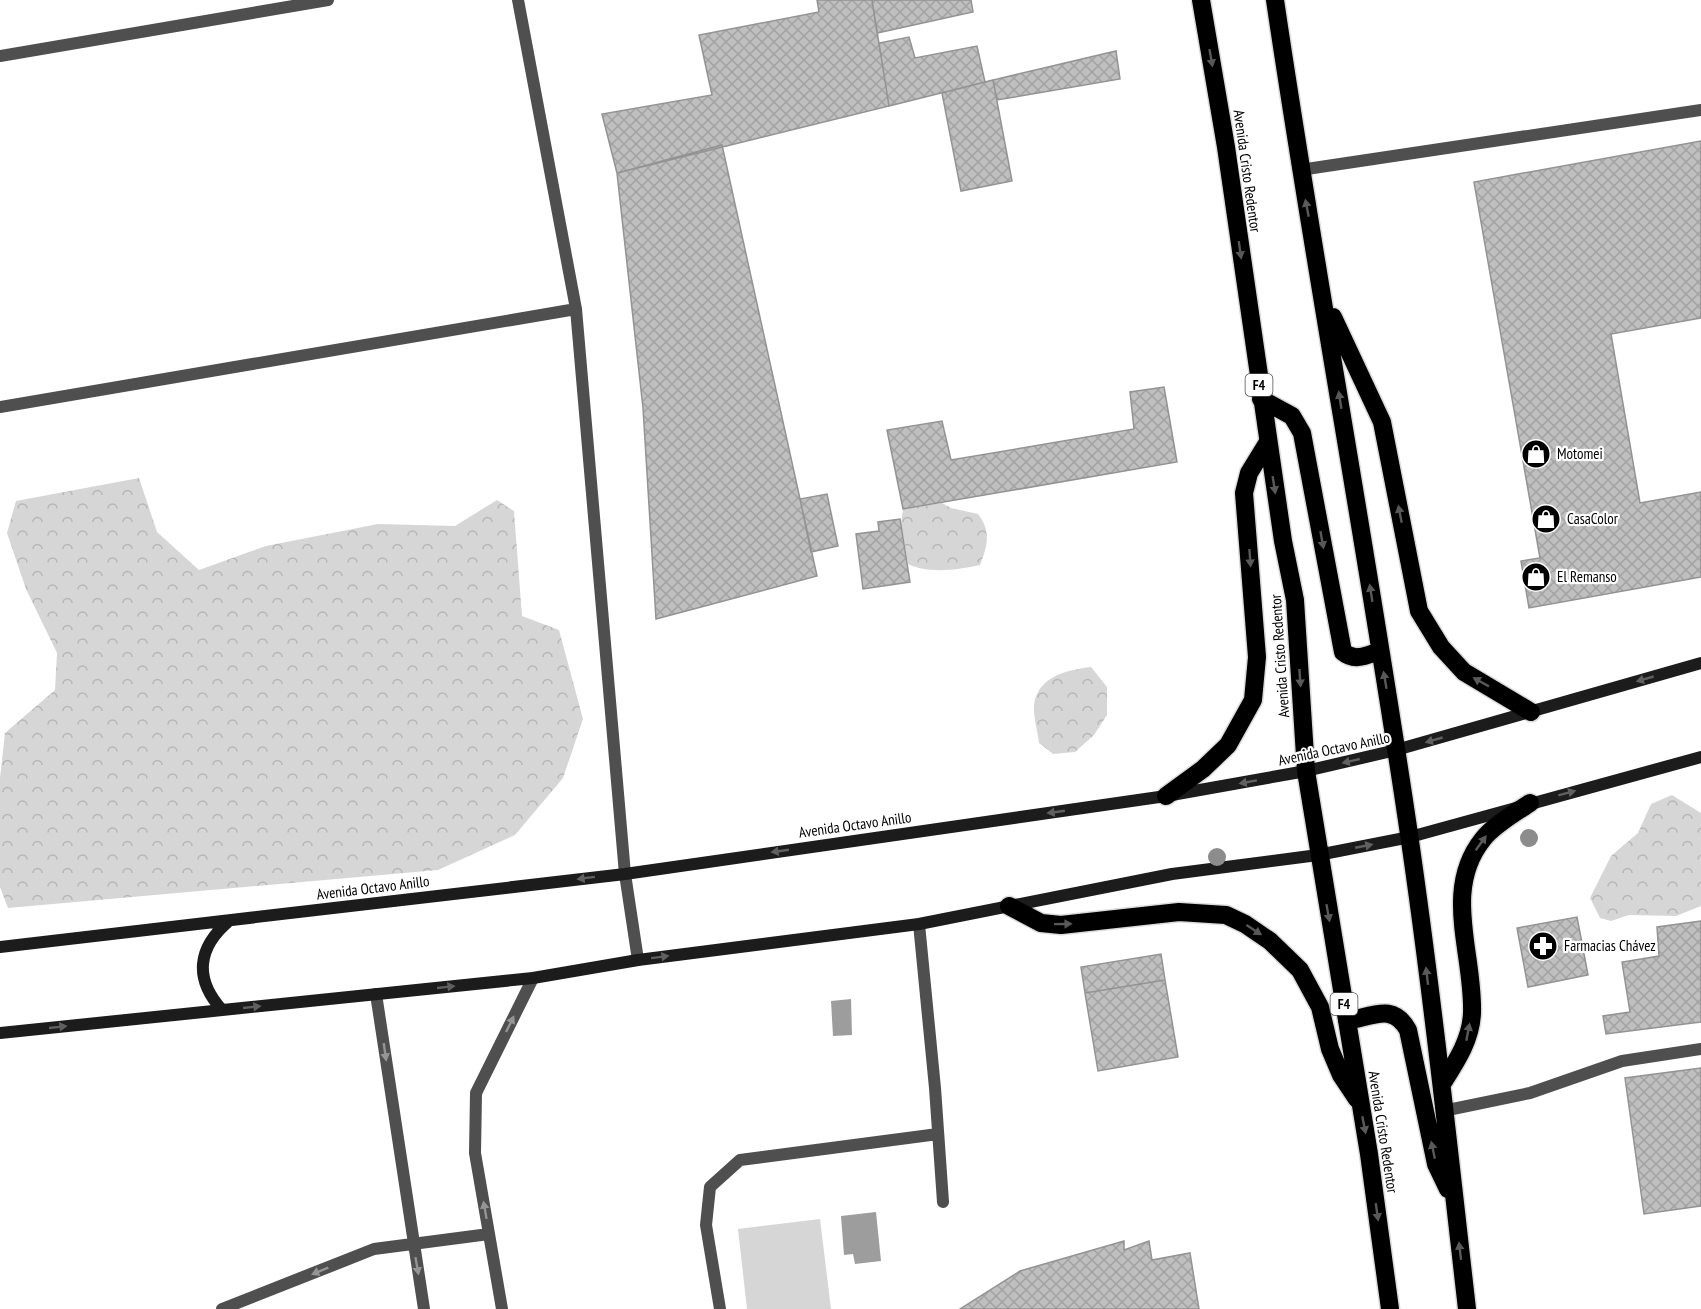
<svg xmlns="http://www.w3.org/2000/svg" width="1701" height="1309" viewBox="0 0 1701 1309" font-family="'PT Sans Narrow',sans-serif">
<defs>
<pattern id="forest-crowns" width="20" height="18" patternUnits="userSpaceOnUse" patternTransform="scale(1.5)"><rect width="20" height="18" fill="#d6d6d6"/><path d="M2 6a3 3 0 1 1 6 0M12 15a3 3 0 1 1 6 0" fill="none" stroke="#b6b6b6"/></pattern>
<pattern id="building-cross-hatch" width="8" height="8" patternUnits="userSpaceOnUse" patternTransform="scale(1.5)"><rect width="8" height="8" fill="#bfbfbf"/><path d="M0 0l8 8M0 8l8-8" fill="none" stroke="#a2a2a2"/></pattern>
</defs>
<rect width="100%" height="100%" fill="#fff"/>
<path fill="#d6d6d6" d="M 820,1219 L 831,1309 L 747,1309 L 738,1229 Z"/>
<path fill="url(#forest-crowns)" d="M 139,478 L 157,532 L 199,570 L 266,546 L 378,524 L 455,526 L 497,500 L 514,511 L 522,616 L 559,630 L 583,719 L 563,778 L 515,835 L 438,870 L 8,908 L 0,887 L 0,778 L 5,733 L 55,690 L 57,653 L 26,589 L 7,533 L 16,501 Z
M 942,503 L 951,508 L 978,514 C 991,531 988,545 980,565 C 958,570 928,574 908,564 L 901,524 L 903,509 Z
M 1091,667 L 1107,687 L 1107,715 L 1094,735 L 1075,752 L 1053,754 L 1039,743 C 1038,732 1033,717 1034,705 C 1038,676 1067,670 1091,667 Z
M 1672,795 L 1701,813 L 1701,906 L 1676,916 L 1629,915 L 1611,921 L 1600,918 L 1590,898 L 1611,856 L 1638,833 L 1651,804 Z"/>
<path fill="#9d9d9d" d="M 851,999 L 852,1035 L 833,1036 L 831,1001 Z
M 876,1212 L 881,1261 L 855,1264 L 853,1254 L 844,1255 L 841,1216 Z"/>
<path fill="url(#building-cross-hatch)" stroke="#939393" stroke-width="1.5" d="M 817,0 L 872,0 L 889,106 L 617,173 L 602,114 L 712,95 L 699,35 L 819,12 Z
M 872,0 L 971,0 L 973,12 L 877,33 Z
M 909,37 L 915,58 L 977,46 L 985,82 L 889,106 L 879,43 Z
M 1116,51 L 1120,79 L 997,100 L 993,80 Z
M 993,80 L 1012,181 L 961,191 L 942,93 Z
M 1701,141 L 1701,318 L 1611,334 L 1640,503 L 1701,492 L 1701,577 L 1529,608 L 1521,561 L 1540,558 L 1474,182 Z
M 722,145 L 817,576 L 656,619 L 643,408 L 617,173 Z
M 1164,387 L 1177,462 L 903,509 L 887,430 L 942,421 L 951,460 L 1134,429 L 1130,392 Z
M 827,494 L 838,546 L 811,552 L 800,499 Z
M 900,519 L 910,582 L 863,589 L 856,534 L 879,531 L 878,522 Z
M 1577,917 L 1588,975 L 1528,987 L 1517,928 Z
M 1701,921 L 1701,1022 L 1606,1034 L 1603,1016 L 1630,1012 L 1622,962 L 1659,956 L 1657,927 Z
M 1161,954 L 1165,980 L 1085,993 L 1081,967 Z
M 1165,980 L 1178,1057 L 1098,1071 L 1085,993 Z
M 1701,1068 L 1701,1206 L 1644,1214 L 1625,1078 Z
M 1124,1241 L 1124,1250 L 1149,1241 L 1152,1260 L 1190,1253 L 1199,1309 L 960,1309 L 1020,1271 Z"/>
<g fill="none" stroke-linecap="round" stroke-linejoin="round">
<g stroke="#dbdbdb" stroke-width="21">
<path id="highway" d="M 1201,0 L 1226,147 L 1283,541 L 1295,600 L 1306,771 L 1369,1154 L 1390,1309
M 1275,0 C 1316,278 1368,555 1409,834 C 1432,992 1449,1151 1467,1309
M 1333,317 L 1382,422 L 1419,611 L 1441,647 L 1464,672 L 1531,712
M 1261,399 L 1292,416 L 1302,433 L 1343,652 C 1355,662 1367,655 1380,651
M 1166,796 L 1203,769 L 1228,745 L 1253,700 L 1257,657 L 1244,493 L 1249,473 L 1268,442
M 1009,906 L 1041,923 L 1061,925 L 1179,912 L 1226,915 L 1245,924 L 1270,941 L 1300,970 L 1320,1007 L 1330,1049 L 1341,1075 L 1357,1099
M 1347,1021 C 1374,1016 1393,1003 1408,1030 L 1436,1164 L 1448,1189
M 1442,1084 C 1456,1062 1471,1040 1472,1013 C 1474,954 1442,890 1483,839 C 1494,825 1515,813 1530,803"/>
</g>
<path stroke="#4f4f4f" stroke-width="12" d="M 1443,1111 L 1530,1093 L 1622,1061 L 1701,1049"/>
<path stroke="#4f4f4f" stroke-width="12" d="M 518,0 L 576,309 L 625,874 L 638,960
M 0,56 L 328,0
M 1300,170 L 1701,110
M 0,407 L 576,309
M 919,924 L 935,1088 L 943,1202
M 376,994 L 424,1309
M 222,1309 L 374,1249 L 489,1234
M 502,1309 L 475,1153 L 476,1093 L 533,978
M 720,1309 L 706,1225 L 710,1187 L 740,1160 L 938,1134"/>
<path stroke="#1c1c1c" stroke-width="12" d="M 0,947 L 625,874 L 1166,796 L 1306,771 L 1396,750 L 1701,663
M 222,1010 C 194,979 197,948 229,921
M 0,1033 L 533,978 L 638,960 L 919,924 L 1172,874 L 1318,855 L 1410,837 L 1701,757"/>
<use href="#highway" stroke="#000" stroke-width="18"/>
</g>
<g fill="#8c8c8c">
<circle cx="1529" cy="838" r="9"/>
<circle cx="1217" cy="857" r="9"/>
</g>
<defs><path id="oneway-solid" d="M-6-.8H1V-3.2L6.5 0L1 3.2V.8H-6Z" transform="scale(1.5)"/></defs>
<g fill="#595959">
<use href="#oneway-solid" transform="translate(1211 58) rotate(80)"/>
<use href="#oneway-solid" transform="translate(1307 208) rotate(-101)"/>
<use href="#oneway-solid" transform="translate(1240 250) rotate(82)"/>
<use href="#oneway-solid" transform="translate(1340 400) rotate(-99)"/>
<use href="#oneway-solid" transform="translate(1274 485) rotate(81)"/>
<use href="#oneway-solid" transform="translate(1400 514) rotate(-101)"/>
<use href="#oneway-solid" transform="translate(1322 540) rotate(80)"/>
<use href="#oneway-solid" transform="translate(1250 558) rotate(86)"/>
<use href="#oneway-solid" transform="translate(1371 593) rotate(-99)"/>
<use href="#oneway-solid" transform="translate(1300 678) rotate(86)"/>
<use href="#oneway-solid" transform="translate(1385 680) rotate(-100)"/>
<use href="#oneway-solid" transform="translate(1481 682) rotate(-151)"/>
<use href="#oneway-solid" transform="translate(1481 843) rotate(-54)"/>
<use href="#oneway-solid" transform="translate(1328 913) rotate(80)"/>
<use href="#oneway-solid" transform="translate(1063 924) rotate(-1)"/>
<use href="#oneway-solid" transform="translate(1254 930) rotate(33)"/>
<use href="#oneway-solid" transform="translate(1427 976) rotate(-97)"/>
<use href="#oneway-solid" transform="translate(1468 1032) rotate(-79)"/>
<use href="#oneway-solid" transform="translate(1364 1125) rotate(79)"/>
<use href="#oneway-solid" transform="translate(1433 1150) rotate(-102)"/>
<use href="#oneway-solid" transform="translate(1377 1212) rotate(82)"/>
<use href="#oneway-solid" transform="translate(1460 1251) rotate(-97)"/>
</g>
<g fill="#606060">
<use href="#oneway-solid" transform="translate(1645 679) rotate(164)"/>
<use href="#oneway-solid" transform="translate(1434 740) rotate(164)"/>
<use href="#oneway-solid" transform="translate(1351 761) rotate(167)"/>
<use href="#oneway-solid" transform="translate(1248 782) rotate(170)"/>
<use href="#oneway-solid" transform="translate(1567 793) rotate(-15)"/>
<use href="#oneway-solid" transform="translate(1056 812) rotate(172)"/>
<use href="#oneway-solid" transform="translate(1364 846) rotate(-11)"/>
<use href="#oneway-solid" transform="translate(780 851) rotate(172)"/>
<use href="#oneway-solid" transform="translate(586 878) rotate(173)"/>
<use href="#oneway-solid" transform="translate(660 957) rotate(-7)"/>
<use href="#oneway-solid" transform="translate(446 987) rotate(-6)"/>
<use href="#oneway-solid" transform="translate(252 1007) rotate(-6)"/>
<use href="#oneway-solid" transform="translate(58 1027) rotate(-6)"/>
</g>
<g fill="#959595">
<use href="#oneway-solid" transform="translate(510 1024) rotate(-64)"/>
<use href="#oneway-solid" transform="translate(385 1052) rotate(82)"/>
<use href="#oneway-solid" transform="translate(485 1210) rotate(-100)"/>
<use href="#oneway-solid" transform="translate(417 1266) rotate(80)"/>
<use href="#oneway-solid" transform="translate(320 1271) rotate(158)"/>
</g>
<defs>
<g id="shop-disc" transform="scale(1.5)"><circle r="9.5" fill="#000" stroke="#fff"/><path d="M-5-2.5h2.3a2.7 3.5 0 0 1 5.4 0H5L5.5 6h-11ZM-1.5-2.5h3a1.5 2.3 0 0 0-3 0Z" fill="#fff"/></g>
<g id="pharmacy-disc" transform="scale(1.5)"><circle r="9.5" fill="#000" stroke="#fff"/><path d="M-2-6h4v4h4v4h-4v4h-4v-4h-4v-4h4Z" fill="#fff"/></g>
</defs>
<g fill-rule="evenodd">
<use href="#shop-disc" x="1536" y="454"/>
<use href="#shop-disc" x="1546" y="519"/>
<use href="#shop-disc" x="1536" y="577"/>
<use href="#pharmacy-disc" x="1543" y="946"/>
</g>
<g text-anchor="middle" stroke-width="4.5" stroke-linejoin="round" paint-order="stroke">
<g fill="#fff" stroke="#4c4c4c" stroke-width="1.5">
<rect x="1245.5" y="374" width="27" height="22" rx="4.5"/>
<rect x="1330.5" y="993" width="27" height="22" rx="4.5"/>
</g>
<g font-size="14" font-weight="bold" fill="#000">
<text x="1259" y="390">F4</text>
<text x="1344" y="1009">F4</text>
</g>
<g font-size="15" fill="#000" stroke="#fff">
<text transform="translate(1247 171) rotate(82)" y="5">Avenida Cristo Redentor</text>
<text transform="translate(1280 656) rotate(-94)" y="5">Avenida Cristo Redentor</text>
<text transform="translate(1334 749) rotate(-12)" y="5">Avenida Octavo Anillo</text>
<text transform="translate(855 825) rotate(-8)" y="5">Avenida Octavo Anillo</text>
<text transform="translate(373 888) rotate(-7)" y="5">Avenida Octavo Anillo</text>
<text transform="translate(1383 1132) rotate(81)" y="5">Avenida Cristo Redentor</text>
</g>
<g font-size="15" fill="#000" stroke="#fff" text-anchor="start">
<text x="1557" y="459">Motomei</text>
<text x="1567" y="524">CasaColor</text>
<text x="1557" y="582">El Remanso</text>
<text x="1564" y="951">Farmacias Chávez</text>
</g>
</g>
</svg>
